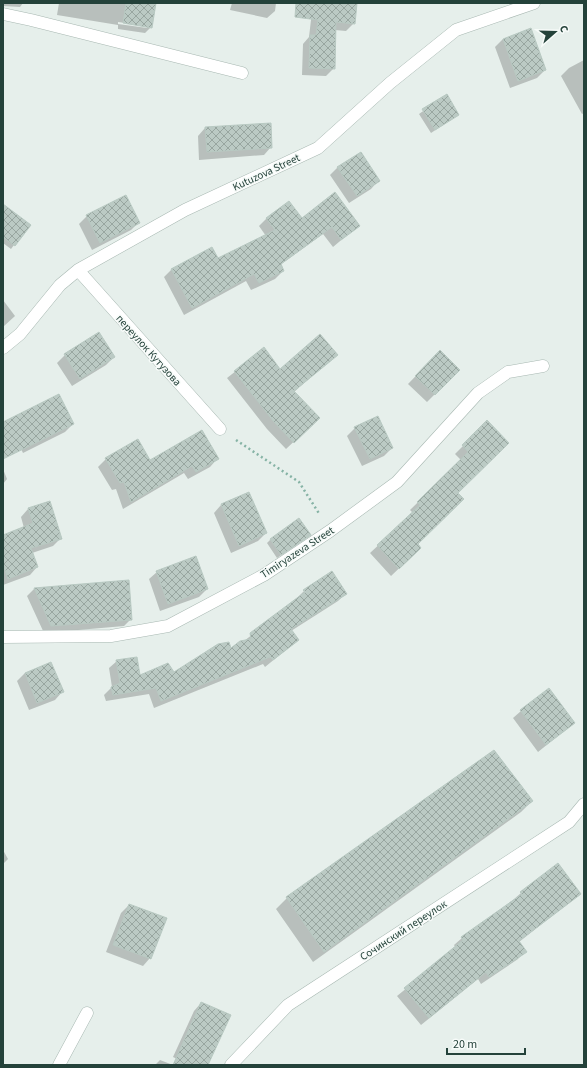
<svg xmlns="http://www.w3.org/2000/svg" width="587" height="1068" viewBox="0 0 587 1068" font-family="'Source Sans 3',sans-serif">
<defs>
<pattern id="building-cross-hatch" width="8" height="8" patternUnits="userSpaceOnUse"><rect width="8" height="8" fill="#bbcac4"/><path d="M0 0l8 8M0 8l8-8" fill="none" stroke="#98a6a0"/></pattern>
</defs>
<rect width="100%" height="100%" fill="#e6efeb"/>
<path fill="#0003" fill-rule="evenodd" d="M 3,3 L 23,3 L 20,7 L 3,6 Z
M 59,3 L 155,3 L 151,27 L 145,33 L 118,29 L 118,25 L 57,15 ZM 118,22 L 147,26 L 147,28 L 118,24 Z
M 232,3 L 276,3 L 275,11 L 267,18 L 230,10 Z
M 313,3 L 356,3 L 354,23 L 346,31 L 335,30 L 334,68 L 326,76 L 302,75 L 303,44 L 309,37 Z
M 503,39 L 545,70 L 537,78 L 510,88 L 495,47 Z
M 584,60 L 584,113 L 582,114 L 561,76 L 569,68 Z
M 446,95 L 458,115 L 431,133 L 419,114 Z
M 205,128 L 271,147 L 264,155 L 199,160 L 198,136 Z
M 338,167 L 378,181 L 371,189 L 349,203 L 330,175 Z
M 87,216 L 138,223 L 131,230 L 92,250 L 79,224 Z
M 3,217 L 14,245 L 11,249 L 3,243 Z
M 267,218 L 301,219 L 358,226 L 333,247 L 323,234 L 280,265 L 283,271 L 275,279 L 251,290 L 246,281 L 184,315 L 164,277 L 171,270 L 212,248 L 218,259 L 266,236 L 259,226 Z
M 3,300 L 15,316 L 3,327 Z
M 264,349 L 280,370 L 329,361 L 294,392 L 319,418 L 286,449 L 267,429 L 227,378 Z
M 440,351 L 459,370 L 427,402 L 408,384 Z
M 65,355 L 114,357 L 106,365 L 72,386 L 57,363 Z
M 487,422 L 457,493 L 416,544 L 412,556 L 391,576 L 370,553 L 413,513 L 410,510 L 461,460 L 455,454 Z
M 9,424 L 73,424 L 65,432 L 23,453 Z
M 355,428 L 392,448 L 384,456 L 362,466 L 347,436 Z
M 106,459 L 150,461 L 217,459 L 210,467 L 188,479 L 184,473 L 123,509 L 116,489 L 112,490 L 98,467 Z
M 3,469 L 7,479 L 3,484 Z
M 248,493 L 266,533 L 258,541 L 231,553 L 214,513 L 221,505 Z
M 28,509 L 61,538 L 53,546 L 32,553 L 37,567 L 30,575 L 3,585 L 3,536 L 24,528 L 21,517 Z
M 306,538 L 277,558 L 267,543 L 270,540 Z
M 157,572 L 207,589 L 199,597 L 160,611 L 149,579 Z
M 128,581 L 131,619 L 124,626 L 44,633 L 27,596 L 34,589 Z
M 304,591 L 345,594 L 338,601 L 291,631 L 298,640 L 265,667 L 263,664 L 154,708 L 149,694 L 106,701 L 104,695 L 112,687 L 109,668 L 117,661 L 139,676 L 173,674 L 230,649 L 244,641 L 298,599 L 297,598 Z
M 50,663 L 62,692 L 55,700 L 29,710 L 17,681 L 25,673 Z
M 521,711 L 574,723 L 538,752 L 513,718 Z
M 532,801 L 521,812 L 313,962 L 276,909 L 287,898 Z
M 3,850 L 8,859 L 3,864 Z
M 521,893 L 580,894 L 519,942 L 525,951 L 518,959 L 481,984 L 478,979 L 421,1025 L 397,996 L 456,948 L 454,945 L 462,938 L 513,900 Z
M 129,905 L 150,958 L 143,966 L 106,952 L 121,913 Z
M 201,1003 L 206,1065 L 190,1065 L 173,1057 L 194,1011 Z
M 160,1060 L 173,1065 L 155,1065 Z"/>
<path fill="url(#building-cross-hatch)" stroke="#b8c9c2" d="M 126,3 L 156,3 L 152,28 L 123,23 Z
M 296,3 L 357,3 L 355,24 L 336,22 L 335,69 L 309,68 L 310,35 L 316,35 L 318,20 L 295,17 Z
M 531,28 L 546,70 L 518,81 L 503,39 Z
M 447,94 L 459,115 L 435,130 L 422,109 Z
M 271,123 L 272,148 L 207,152 L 205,127 Z
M 361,152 L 380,181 L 357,196 L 337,167 Z
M 335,192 L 360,226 L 341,240 L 332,227 L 281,264 L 284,271 L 259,283 L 254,274 L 192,308 L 171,269 L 212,247 L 218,258 L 275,230 L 266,218 L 289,201 L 302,218 Z
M 126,195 L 140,223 L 100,243 L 86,215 Z
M 3,204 L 31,225 L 15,246 L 3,237 Z
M 99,332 L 115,357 L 80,379 L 64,354 Z
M 320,334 L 338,355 L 294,391 L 320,418 L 294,443 L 274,422 L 234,371 L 264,347 L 280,369 Z
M 440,350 L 460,370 L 435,395 L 415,376 Z
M 59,394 L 74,424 L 3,459 L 3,422 Z
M 378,416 L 393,448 L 370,459 L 354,427 Z
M 487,420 L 509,443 L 458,493 L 464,499 L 418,544 L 421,548 L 399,569 L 377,545 L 420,505 L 417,502 L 468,452 L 462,445 Z
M 202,430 L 219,459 L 196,472 L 192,466 L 131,502 L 124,482 L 120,483 L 105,458 L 138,439 L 150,460 Z
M 249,492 L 267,533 L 239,546 L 221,504 Z
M 50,501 L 62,539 L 31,548 L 38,567 L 8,579 L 3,564 L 3,535 L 33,523 L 28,508 Z
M 299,518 L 311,535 L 281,555 L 270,539 Z
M 196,556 L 208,589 L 168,604 L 156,571 Z
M 332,571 L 347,594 L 291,629 L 299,640 L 273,660 L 270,657 L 161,701 L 156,688 L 113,695 L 111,687 L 120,683 L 116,660 L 137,657 L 140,675 L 168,663 L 174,672 L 218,644 L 229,642 L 231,648 L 240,641 L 251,639 L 250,633 L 305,592 L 303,590 Z
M 129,580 L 132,620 L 51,626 L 34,588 Z
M 51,662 L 64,692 L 37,703 L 25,673 Z
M 549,688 L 575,723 L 546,745 L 520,710 Z
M 494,750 L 533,801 L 324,952 L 286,897 Z
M 558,863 L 581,894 L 519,941 L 527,952 L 489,977 L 486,972 L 429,1018 L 404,988 L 463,940 L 461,937 L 522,894 L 520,892 Z
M 129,904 L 167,918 L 151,959 L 113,945 Z
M 201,1002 L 231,1015 L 208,1065 L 173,1065 Z"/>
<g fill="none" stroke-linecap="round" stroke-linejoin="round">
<g stroke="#a8b8b2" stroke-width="13">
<path id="minor" d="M 3,14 L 31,20 L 242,73
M 78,270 L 220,429
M 3,348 L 20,334 L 60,285 L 78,270 L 185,210 L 318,148 L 390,83 L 456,30 L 534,3
M 3,637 L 111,636 L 168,626 L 264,575 L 330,531 L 397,482 L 478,393 L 508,372 L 543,366
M 59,1065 L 87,1013
M 231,1065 L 288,1005 L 569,822 L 584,804"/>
</g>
<path stroke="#86b3a5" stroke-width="2.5" stroke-dasharray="2 3" stroke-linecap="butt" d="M 236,440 L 299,482 L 320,515"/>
<use href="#minor" stroke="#fff" stroke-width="12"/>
</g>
<g text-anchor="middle" stroke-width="3" stroke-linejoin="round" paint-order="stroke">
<g font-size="11" fill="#24423a" stroke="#f7fbf9">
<text transform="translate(266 172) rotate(-25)" y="4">Kutuzova Street</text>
<text transform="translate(149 350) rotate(48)" y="4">переулок Кутузова</text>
<text transform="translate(297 552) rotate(-33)" y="4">Timiryazeva Street</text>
<text transform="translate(403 930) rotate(-33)" y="4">Сочинский переулок</text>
</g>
</g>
<rect width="587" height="1068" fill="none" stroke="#24423a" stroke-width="8"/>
<g transform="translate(555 32) rotate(70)" stroke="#f7fbf9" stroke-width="3" paint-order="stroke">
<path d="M0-3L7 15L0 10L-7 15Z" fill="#24423a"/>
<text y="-6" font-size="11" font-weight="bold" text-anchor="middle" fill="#24423a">С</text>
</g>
<path d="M447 1048v6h78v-6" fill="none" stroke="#24423a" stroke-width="2"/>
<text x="453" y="1048" font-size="12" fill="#24423a" stroke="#f7fbf9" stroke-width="3" paint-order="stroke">20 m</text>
</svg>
